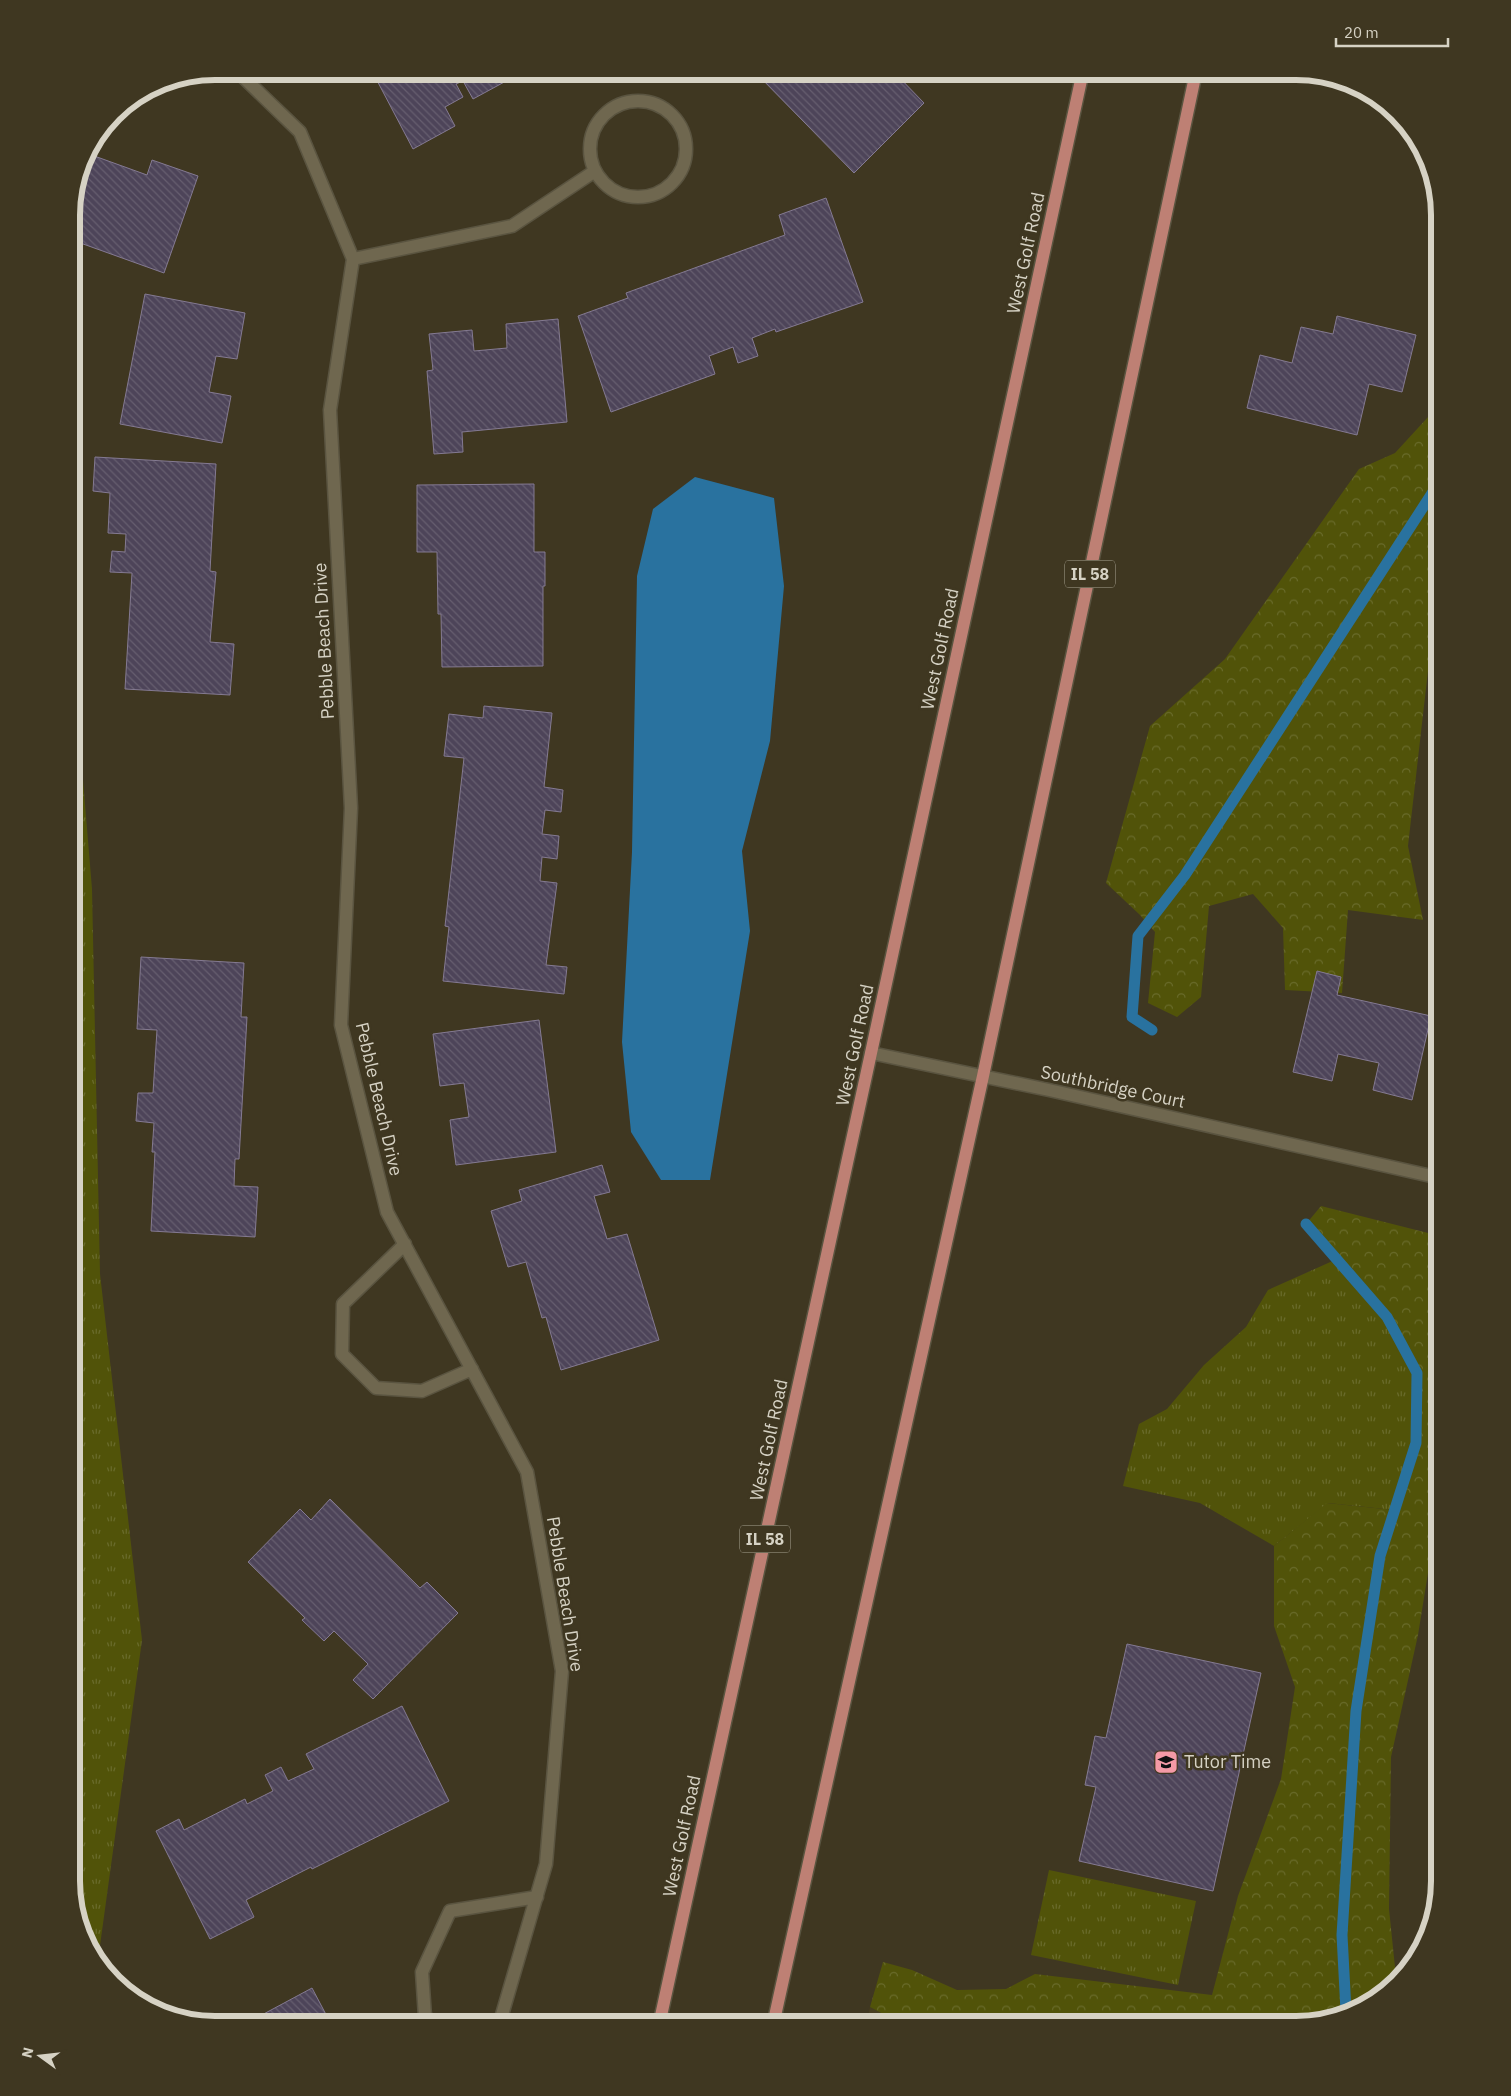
<svg xmlns="http://www.w3.org/2000/svg" width="1511" height="2096" viewBox="0 0 1511 2096" font-family="'IBM Plex Sans',sans-serif">
<defs>
<pattern id="grass-tufts" width="24" height="20" patternUnits="userSpaceOnUse" patternTransform="scale(1.25)"><rect width="24" height="20" fill="#515309"/><path d="M3 7l-1-3M5 7V3M7 7l1-3M15 17l-1-3M17 17v-4M19 17l1-3" fill="none" stroke="#696b2b"/></pattern>
<pattern id="forest-crowns" width="20" height="18" patternUnits="userSpaceOnUse" patternTransform="scale(1.25)"><rect width="20" height="18" fill="#515309"/><path d="M2 6a3 3 0 1 1 6 0M12 15a3 3 0 1 1 6 0" fill="none" stroke="#696b2b"/></pattern>
<pattern id="building-back-hatch" width="6" height="6" patternUnits="userSpaceOnUse" patternTransform="scale(1.25)"><rect width="6" height="6" fill="#4d4459"/><path d="M-1 5l2 2M0 0l6 6M5-1l2 2" fill="none" stroke="#665e6f"/></pattern>
</defs>
<rect width="100%" height="100%" fill="#3f3721"/>
<path fill="#473e20" d="M 870,2007 L 885,2015 L 927,2025 L 866,2025 Z"/>
<path fill="url(#grass-tufts)" d="M 71,635 L 92,889 L 100,1274 L 142,1640 L 98,1960 L 91,1953 L 71,1881 Z
M 1337,1259 L 1387,1317 L 1417,1373 L 1416,1443 L 1394,1510 L 1328,1503 L 1274,1546 L 1200,1503 L 1123,1486 L 1139,1424 L 1167,1409 L 1204,1365 L 1246,1327 L 1268,1290 Z
M 1049,1870 L 1196,1901 L 1178,1985 L 1031,1955 Z"/>
<path fill="url(#forest-crowns)" d="M 1440,404 L 1440,650 L 1429,662 L 1408,846 L 1423,920 L 1348,910 L 1342,993 L 1285,990 L 1283,928 L 1253,894 L 1209,906 L 1201,997 L 1177,1017 L 1148,1003 L 1155,932 L 1140,915 L 1106,883 L 1150,726 L 1225,659 L 1359,469 L 1395,453 Z
M 1321,1206 L 1440,1236 L 1440,1498 L 1418,1635 L 1391,1757 L 1389,1909 L 1396,1977 L 1368,2005 L 1296,2025 L 927,2025 L 885,2015 L 870,2007 L 883,1962 L 912,1970 L 957,1990 L 1006,1989 L 1035,1974 L 1212,1995 L 1238,1896 L 1281,1779 L 1295,1687 L 1274,1626 L 1274,1546 L 1327,1503 L 1394,1510 L 1416,1443 L 1417,1373 L 1387,1317 L 1306,1224 Z"/>
<path fill="#29729f" d="M 695,477 L 774,498 L 784,586 L 770,741 L 742,851 L 750,931 L 710,1180 L 661,1180 L 631,1132 L 622,1042 L 632,852 L 637,576 L 653,509 Z"/>
<g fill="none" stroke-linecap="round" stroke-linejoin="round">
<path stroke="#29729f" stroke-width="11" d="M 1152,1030 L 1132,1017 L 1138,936 L 1185,875 L 1440,481
M 1306,1224 L 1387,1317 L 1417,1373 L 1416,1443 L 1380,1556 L 1356,1711 L 1342,1935 L 1346,2011"/>
</g>
<path fill="url(#building-back-hatch)" stroke="#847a92" d="M 372,71 L 504,71 L 508,80 L 473,99 L 463,81 L 456,84 L 463,97 L 445,107 L 455,126 L 413,149 Z
M 511,71 L 525,71 L 514,77 Z
M 754,71 L 893,71 L 924,103 L 854,173 Z
M 86,153 L 147,175 L 152,160 L 198,176 L 164,273 L 72,240 L 72,205 Z
M 826,198 L 863,302 L 776,332 L 775,329 L 752,338 L 758,356 L 738,363 L 733,347 L 709,356 L 715,374 L 611,412 L 578,316 L 628,298 L 626,293 L 785,235 L 779,215 Z
M 145,294 L 245,313 L 237,359 L 216,356 L 209,392 L 231,396 L 222,443 L 120,424 Z
M 1337,316 L 1416,335 L 1402,392 L 1369,384 L 1357,435 L 1247,408 L 1260,355 L 1292,363 L 1301,327 L 1333,334 Z
M 558,319 L 567,422 L 462,432 L 463,452 L 434,454 L 427,371 L 433,370 L 429,334 L 472,330 L 474,351 L 507,348 L 506,324 Z
M 95,457 L 216,464 L 210,571 L 216,572 L 210,642 L 234,644 L 230,695 L 125,689 L 132,573 L 110,572 L 112,551 L 125,552 L 126,534 L 108,533 L 110,493 L 93,491 Z
M 534,484 L 534,552 L 545,552 L 545,586 L 543,586 L 543,666 L 442,667 L 441,614 L 438,614 L 437,552 L 417,552 L 417,485 Z
M 484,706 L 552,713 L 544,787 L 563,790 L 561,812 L 545,810 L 542,834 L 559,836 L 557,859 L 542,857 L 540,881 L 557,883 L 546,965 L 567,967 L 564,994 L 443,981 L 449,927 L 445,926 L 464,758 L 444,756 L 449,714 L 483,718 Z
M 141,957 L 244,963 L 241,1017 L 247,1017 L 239,1159 L 235,1159 L 234,1186 L 258,1187 L 255,1237 L 151,1231 L 155,1152 L 152,1152 L 154,1123 L 136,1121 L 138,1093 L 153,1093 L 157,1030 L 137,1029 Z
M 1317,971 L 1341,977 L 1337,995 L 1431,1016 L 1412,1100 L 1373,1090 L 1379,1063 L 1338,1054 L 1332,1081 L 1293,1072 Z
M 539,1020 L 556,1152 L 456,1165 L 450,1120 L 469,1117 L 464,1083 L 440,1086 L 433,1034 Z
M 602,1165 L 610,1192 L 594,1196 L 607,1239 L 627,1234 L 659,1340 L 561,1370 L 546,1317 L 542,1318 L 526,1262 L 508,1267 L 491,1211 L 522,1201 L 519,1190 Z
M 330,1499 L 420,1588 L 427,1582 L 458,1613 L 373,1699 L 353,1680 L 368,1664 L 334,1631 L 324,1641 L 302,1620 L 305,1618 L 248,1562 L 300,1509 L 311,1520 Z
M 1127,1644 L 1261,1673 L 1213,1891 L 1079,1861 L 1096,1787 L 1085,1785 L 1095,1736 L 1106,1738 Z
M 402,1706 L 449,1801 L 312,1869 L 311,1867 L 246,1900 L 254,1917 L 210,1939 L 156,1831 L 179,1819 L 184,1830 L 245,1799 L 247,1804 L 273,1791 L 265,1775 L 281,1767 L 288,1781 L 314,1769 L 306,1754 Z
M 312,1988 L 331,2024 L 245,2024 Z"/>
<g fill="none" stroke-linecap="round" stroke-linejoin="round">
<g stroke="#5a5440" stroke-width="15">
<path id="minor" d="M 230,71 L 241,75 L 300,132 L 353,259 L 330,410 L 351,808 L 341,1025 L 387,1212 L 527,1472 L 562,1671 L 546,1864 L 499,2025
M590 149a48 48 0 1 1 96 0a48 48 0 1 1-96 0Z
M 353,259 L 512,226 L 595,171
M 871,1053 L 1049,1090 L 1440,1178
M 405,1244 L 343,1304 L 342,1354 L 376,1388 L 422,1391 L 472,1369
M 439,2025 L 425,2017 L 422,1972 L 450,1911 L 537,1897"/>
</g>
<g stroke="#5a5440" stroke-width="15">
<path id="primary" d="M 659,2025 L 871,1053 L 1083,71
M 773,2025 L 983,1076 L 1196,72"/>
</g>
<use href="#minor" stroke="#6f674f" stroke-width="12"/>
<use href="#primary" stroke="#be8074" stroke-width="12"/>
</g>
<defs>
<g id="school-square" transform="scale(1.25)"><rect x="-9" y="-9" width="18" height="18" rx="4" fill="#f49aa6" stroke="#3f3721"/><path d="M0-5L7-2L0 1L-7-2ZM-4 1L0 2.5L4 1V4Q0 6-4 4Z" fill="#111"/></g>
</defs>
<g fill-rule="evenodd">
<use href="#school-square" x="1166" y="1762"/>
</g>
<g text-anchor="middle" stroke-width="5" stroke-linejoin="round" paint-order="stroke">
<g fill="#3f3721" stroke="#a9a493" stroke-width="1">
<rect x="1065" y="560.5" width="50" height="27" rx="4"/>
<rect x="740" y="1525.5" width="50" height="27" rx="4"/>
</g>
<g font-size="16" font-weight="bold" fill="#d6d2c4">
<text x="1090" y="580">IL 58</text>
<text x="765" y="1545">IL 58</text>
</g>
<g font-size="18" fill="#d6d2c4" stroke="#3f3721">
<text transform="translate(1026 253) rotate(-78)" y="6">West Golf Road</text>
<text transform="translate(324 641) rotate(-93)" y="6">Pebble Beach Drive</text>
<text transform="translate(940 649) rotate(-78)" y="6">West Golf Road</text>
<text transform="translate(855 1045) rotate(-78)" y="6">West Golf Road</text>
<text transform="translate(1113 1087) rotate(12)" y="6">Southbridge Court</text>
<text transform="translate(379 1099) rotate(77)" y="6">Pebble Beach Drive</text>
<text transform="translate(769 1440) rotate(-78)" y="6">West Golf Road</text>
<text transform="translate(565 1594) rotate(81)" y="6">Pebble Beach Drive</text>
<text transform="translate(682 1836) rotate(-78)" y="6">West Golf Road</text>
</g>
<g font-size="18" fill="#d6d2c4" stroke="#3f3721" text-anchor="start">
<text x="1184" y="1768">Tutor Time</text>
</g>
</g>
<path d="M0 0H1511V2096H0ZM215 80H1296A135 135 0 0 1 1431 215V1881A135 135 0 0 1 1296 2016H215A135 135 0 0 1 80 1881V215A135 135 0 0 1 215 80Z" fill="#3f3721" fill-rule="evenodd"/>
<path fill="none" stroke="#d6d2c4" stroke-width="6" d="M215 80H1296A135 135 0 0 1 1431 215V1881A135 135 0 0 1 1296 2016H215A135 135 0 0 1 80 1881V215A135 135 0 0 1 215 80Z"/>
<g transform="translate(40 2056) rotate(285)" stroke="#3f3721" stroke-width="4" paint-order="stroke">
<path d="M0-4L9 19L0 12L-9 19Z" fill="#d6d2c4"/>
<text y="-8" font-size="14" font-weight="bold" text-anchor="middle" fill="#d6d2c4">N</text>
</g>
<path d="M1336 38v8h112v-8" fill="none" stroke="#d6d2c4" stroke-width="2.5"/>
<text x="1344" y="38" font-size="15" fill="#d6d2c4" stroke="#3f3721" stroke-width="4" paint-order="stroke">20 m</text>
</svg>
